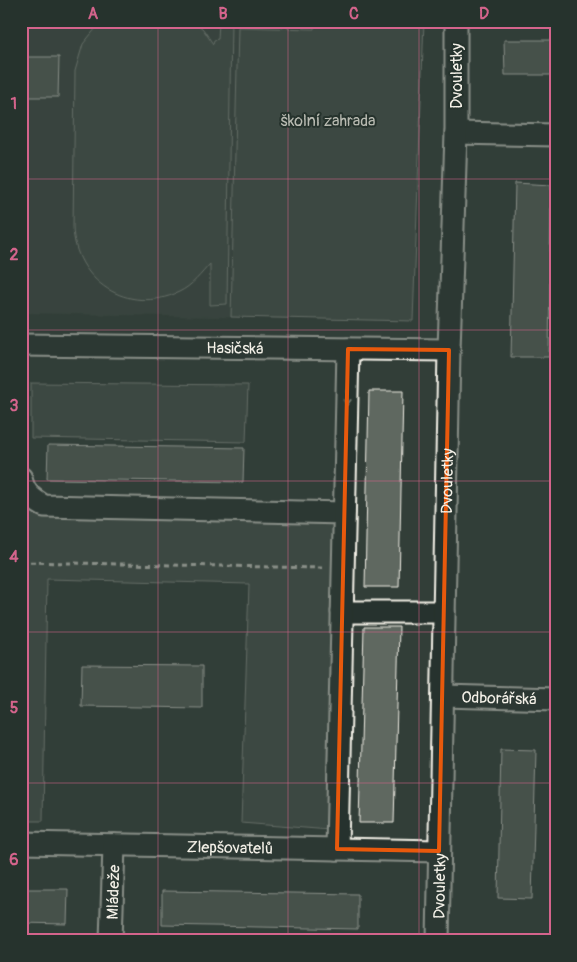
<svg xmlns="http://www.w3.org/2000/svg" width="577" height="962" viewBox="0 0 577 962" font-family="Pangolin,sans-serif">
<rect width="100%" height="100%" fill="#323e38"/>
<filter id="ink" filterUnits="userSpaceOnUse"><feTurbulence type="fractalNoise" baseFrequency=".02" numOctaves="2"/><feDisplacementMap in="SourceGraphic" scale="10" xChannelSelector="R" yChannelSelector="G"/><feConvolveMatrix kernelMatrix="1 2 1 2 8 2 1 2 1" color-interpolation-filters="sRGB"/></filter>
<g filter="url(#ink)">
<path fill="#404b44" d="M 21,21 L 424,21 L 413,321 L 21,313 Z"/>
<path fill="#4c564f" stroke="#a0a49c" d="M 103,21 L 194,21 L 203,29 L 213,44 L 214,40 L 218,39 L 219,21 L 231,21 L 227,304 L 210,305 L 210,264 C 201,274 192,286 179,292 C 128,316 74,281 73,226 L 75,71 L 83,44 L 96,28 Z
M 315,21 L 424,21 L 413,321 L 231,317 L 238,27 L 314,29 Z
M 31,383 L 248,385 L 246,442 L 31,438 Z
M 21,503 L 31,512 L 40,515 L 336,521 L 330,830 L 241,823 L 249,584 L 47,579 L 43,821 L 21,821 Z"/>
<path fill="#5f6861" stroke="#f4f1e8" d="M 504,40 L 556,40 L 556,75 L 505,75 Z
M 21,57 L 59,57 L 58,97 L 21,97 Z
M 515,183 L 551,185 L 549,357 L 511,357 Z
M 369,391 L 403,391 L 399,587 L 365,587 Z
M 48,445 L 244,448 L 243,482 L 47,479 Z
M 364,627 L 399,627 L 394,823 L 359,823 Z
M 82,665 L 202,666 L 202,708 L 81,706 Z
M 501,749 L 536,750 L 532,899 L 498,898 Z
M 21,889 L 68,889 L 67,924 L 21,923 Z
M 162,891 L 358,894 L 358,929 L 162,925 Z"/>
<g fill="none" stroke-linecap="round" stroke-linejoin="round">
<g stroke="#f4f1e8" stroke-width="25">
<g id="street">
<path d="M 456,133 L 556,135"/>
<path id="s1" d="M 21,345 L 449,350"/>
<path d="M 21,478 C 24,493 32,499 44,506 L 344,513"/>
<path d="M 342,612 L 444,612"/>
<path id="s2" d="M 443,696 L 556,699"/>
<path id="s3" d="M 21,843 L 439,851"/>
<path d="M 337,849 L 348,349"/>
<path id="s4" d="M 111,941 L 114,845"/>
<path id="s5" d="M 438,941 L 449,350 L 456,133 L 456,21"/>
</g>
</g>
<path stroke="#f4f1e8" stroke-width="3" stroke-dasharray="5 4" stroke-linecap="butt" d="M 21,562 L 322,568"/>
<use href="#street" stroke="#26332d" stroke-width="21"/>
</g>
<defs><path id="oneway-shaft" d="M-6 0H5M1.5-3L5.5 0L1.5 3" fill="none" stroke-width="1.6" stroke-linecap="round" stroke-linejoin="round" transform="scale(1.25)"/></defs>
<use stroke="#6e766e" href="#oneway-shaft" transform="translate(347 398) rotate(91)"/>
</g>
<path d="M0 0H577V962H0ZM 348,349 L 449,350 L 439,851 L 337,849 Z" fill="#323e38" fill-opacity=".55" fill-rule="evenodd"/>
<path fill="none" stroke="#e8590c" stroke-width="4" stroke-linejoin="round" d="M 348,349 L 449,350 L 439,851 L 337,849 Z"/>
<path fill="none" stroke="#d4648c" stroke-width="1" stroke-opacity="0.55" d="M 158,21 L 158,941M 288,21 L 288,941M 419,21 L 419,941M 21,179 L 556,179M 21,330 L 556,330M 21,481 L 556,481M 21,632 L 556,632M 21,783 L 556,783"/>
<g text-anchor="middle" stroke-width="4" stroke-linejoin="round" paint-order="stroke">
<g font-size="16" fill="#f4f1e8" stroke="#26332d">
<text transform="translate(456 76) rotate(-90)" y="6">Dvouletky</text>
<text dy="6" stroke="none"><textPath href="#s1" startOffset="214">Hasičská</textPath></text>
<text dy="6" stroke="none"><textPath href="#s5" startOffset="460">Dvouletky</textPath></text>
<text dy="6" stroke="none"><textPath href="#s2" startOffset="56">Odborářská</textPath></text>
<text dy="6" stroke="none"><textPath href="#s3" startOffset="209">Zlepšovatelů</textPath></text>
<text dy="6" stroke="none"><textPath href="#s5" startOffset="55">Dvouletky</textPath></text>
<text dy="6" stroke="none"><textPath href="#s4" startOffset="49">Mládeže</textPath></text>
</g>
<g font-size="16" fill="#b9bbb2" stroke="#26332d">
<text x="328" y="126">školní zahrada</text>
</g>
</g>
<rect width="577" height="962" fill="none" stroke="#26332d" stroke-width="55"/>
<rect x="28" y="28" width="522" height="906" fill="none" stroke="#d4648c" stroke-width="2"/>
<g font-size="16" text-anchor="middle" font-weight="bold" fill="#d4648c">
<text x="93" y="19">A</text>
<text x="223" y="19">B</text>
<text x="354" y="19">C</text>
<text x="484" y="19">D</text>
<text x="14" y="109">1</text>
<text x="14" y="260">2</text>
<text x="14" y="411">3</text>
<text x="14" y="562">4</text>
<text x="14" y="713">5</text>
<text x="14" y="865">6</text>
</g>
</svg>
